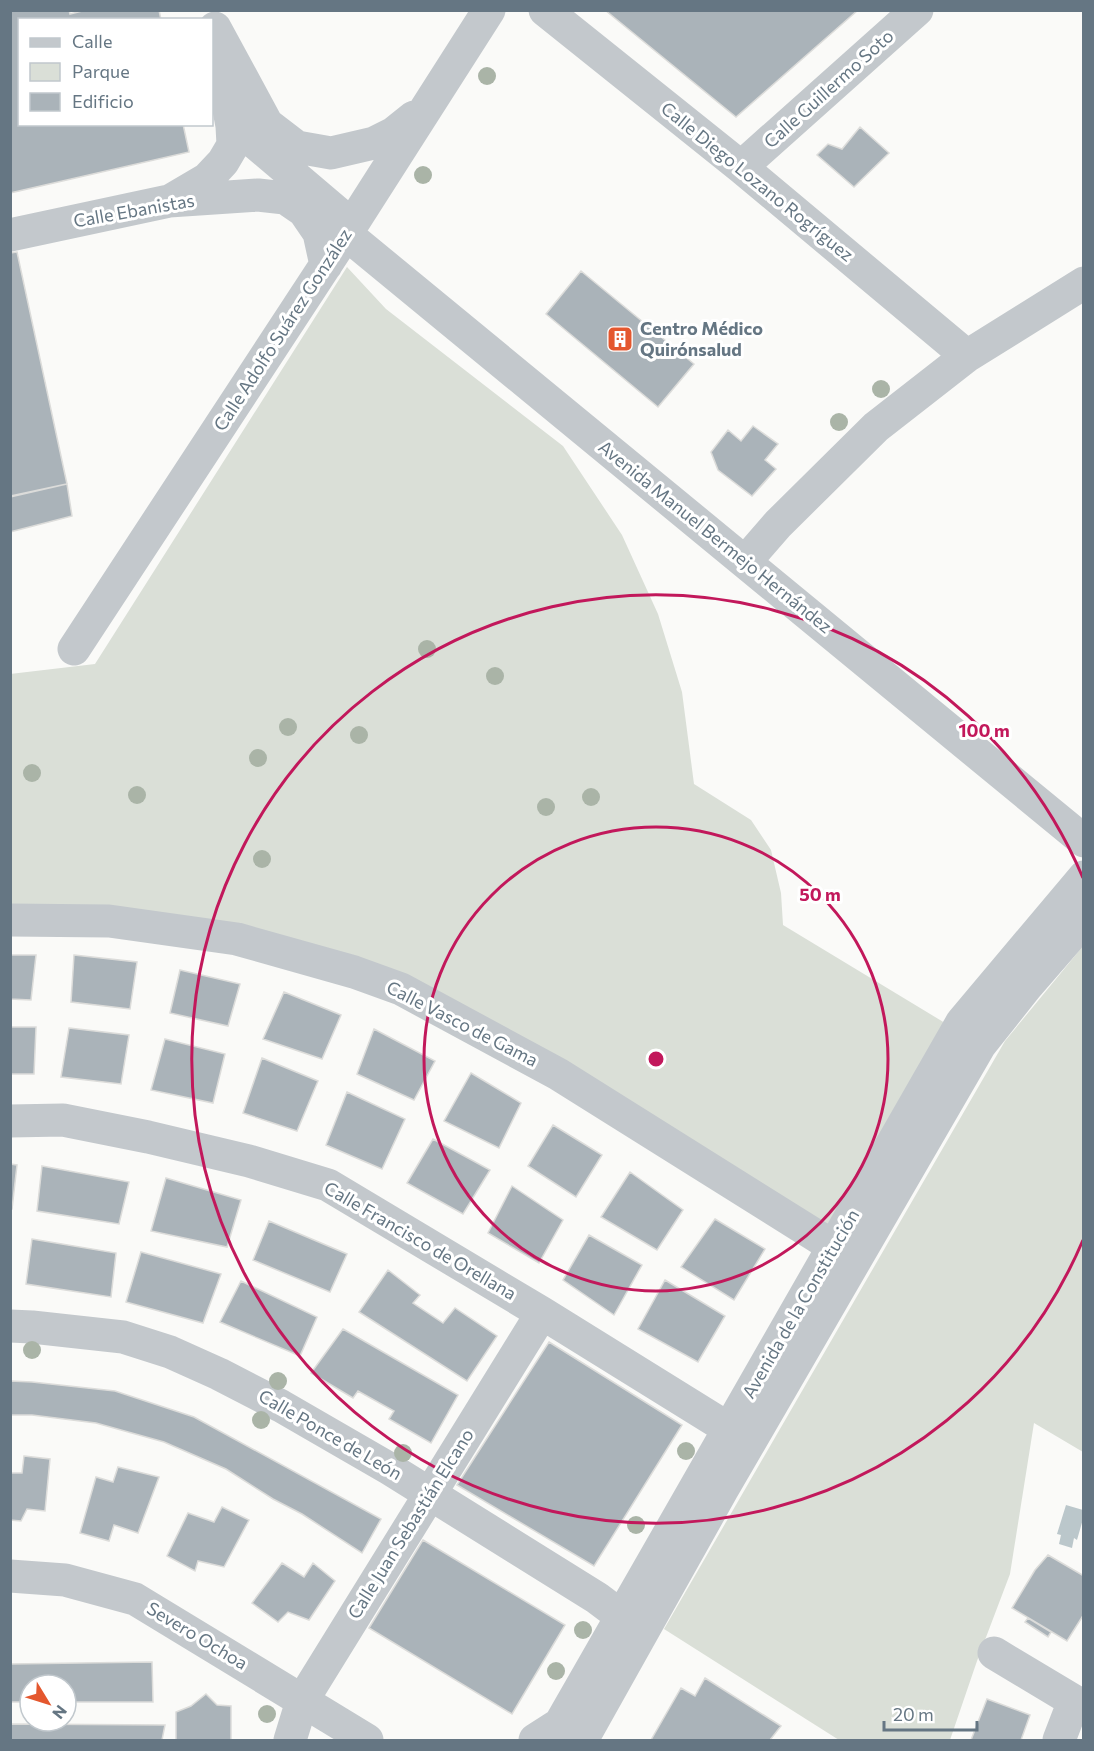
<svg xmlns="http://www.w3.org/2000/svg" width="1094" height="1751" viewBox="0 0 1094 1751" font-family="Commissioner,sans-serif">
<rect width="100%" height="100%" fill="#fafaf8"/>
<path fill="#dadfd7" d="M 347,267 L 386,309 L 563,446 L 622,535 L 658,614 L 682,692 L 694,784 L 751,820 L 771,850 L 781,893 L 783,925 L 945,1023 L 826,1227 L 381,965 L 11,906 L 10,674 L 95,664 Z
M 1083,946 L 1083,1452 L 1034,1423 L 1010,1574 L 977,1661 L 950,1740 L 839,1740 L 664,1629 L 1005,1041 Z"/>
<path fill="#bbc7cb" d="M 1066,1505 L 1083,1510 L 1083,1519 L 1077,1540 L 1074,1538 L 1072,1548 L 1059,1544 L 1061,1535 L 1057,1534 Z"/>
<path fill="#aab3b9" stroke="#dcdcda" stroke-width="1.5" d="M 10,10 L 69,10 L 70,14 L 86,10 L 159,10 L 161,20 L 20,20 L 20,124 L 183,124 L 189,152 L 10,193 Z
M 605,10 L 858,10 L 736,117 Z
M 860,127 L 889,153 L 854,187 L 817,155 L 828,144 L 842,149 Z
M 17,252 L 67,484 L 10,497 L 10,253 Z
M 581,271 L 694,364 L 658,407 L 546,314 Z
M 753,426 L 778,444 L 765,460 L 776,469 L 752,496 L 718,470 L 711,452 L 728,430 L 741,441 Z
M 67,484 L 72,516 L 10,532 L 10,496 Z
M 10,955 L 36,955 L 31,1000 L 10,999 Z
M 74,955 L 137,962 L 130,1009 L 71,1002 Z
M 180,970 L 240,984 L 228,1026 L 170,1013 Z
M 284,992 L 341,1015 L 322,1059 L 263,1039 Z
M 10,1027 L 36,1027 L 34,1074 L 10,1074 Z
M 69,1028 L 129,1035 L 121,1084 L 61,1077 Z
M 374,1029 L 435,1061 L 414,1100 L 357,1074 Z
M 165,1039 L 225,1054 L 213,1103 L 151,1090 Z
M 262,1058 L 318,1081 L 297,1131 L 243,1113 Z
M 471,1073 L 521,1103 L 499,1148 L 444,1121 Z
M 347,1092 L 405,1119 L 382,1169 L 326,1145 Z
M 553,1125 L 602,1155 L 576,1197 L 528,1166 Z
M 433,1139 L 490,1170 L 463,1214 L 407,1183 Z
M 10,1164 L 17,1165 L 12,1209 L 10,1209 Z
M 42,1166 L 129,1182 L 119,1224 L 37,1211 Z
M 630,1172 L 683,1210 L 657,1250 L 601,1217 Z
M 166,1178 L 241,1200 L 227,1247 L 151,1231 Z
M 512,1186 L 563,1220 L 539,1263 L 488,1233 Z
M 715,1219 L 765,1249 L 734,1300 L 681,1267 Z
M 269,1221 L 347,1254 L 330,1292 L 253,1260 Z
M 589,1235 L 642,1265 L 614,1315 L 563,1280 Z
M 32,1239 L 116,1253 L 111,1297 L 26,1284 Z
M 141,1252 L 221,1274 L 203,1323 L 126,1302 Z
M 388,1270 L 420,1295 L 413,1303 L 443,1323 L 455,1308 L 497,1336 L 467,1381 L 359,1312 Z
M 665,1280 L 725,1316 L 698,1362 L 638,1329 Z
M 241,1281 L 317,1317 L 300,1356 L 220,1322 Z
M 343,1329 L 458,1395 L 431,1443 L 389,1419 L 394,1411 L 358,1391 L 353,1398 L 311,1373 Z
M 549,1342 L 682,1425 L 594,1566 L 457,1485 Z
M 10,1381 L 32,1382 L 115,1391 L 194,1417 L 381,1519 L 362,1553 L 302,1514 L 273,1499 L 226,1469 L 164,1442 L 96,1423 L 32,1415 L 10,1415 Z
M 24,1456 L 50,1459 L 45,1511 L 27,1509 L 21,1521 L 10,1520 L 10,1473 L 22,1473 Z
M 118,1467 L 159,1477 L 138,1533 L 114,1525 L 109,1541 L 80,1533 L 96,1477 L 113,1482 Z
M 222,1507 L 249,1520 L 224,1567 L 198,1561 L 195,1571 L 167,1556 L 188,1513 L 214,1522 Z
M 423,1540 L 565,1625 L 512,1714 L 369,1628 Z
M 1048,1555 L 1084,1576 L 1084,1614 L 1067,1641 L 1012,1608 L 1035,1570 Z
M 282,1563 L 304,1577 L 313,1563 L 335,1581 L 309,1620 L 288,1612 L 278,1622 L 252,1603 Z
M 1028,1618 L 1051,1632 L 1048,1637 L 1025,1622 Z
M 152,1662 L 153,1702 L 66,1702 L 66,1685 L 30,1685 L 30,1702 L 10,1702 L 10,1664 Z
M 705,1678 L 781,1726 L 770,1740 L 651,1740 L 681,1688 L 695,1696 Z
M 206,1694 L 217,1705 L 231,1706 L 231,1740 L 176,1740 L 176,1712 L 191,1706 Z
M 987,1699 L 1030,1715 L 1021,1740 L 971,1740 Z
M 10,1724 L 165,1725 L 162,1740 L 10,1740 Z"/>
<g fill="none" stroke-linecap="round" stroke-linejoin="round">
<path stroke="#c3c8cc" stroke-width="33" d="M 545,10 L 741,167 L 967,356
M 215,28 L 267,124 L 297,147 L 331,153 L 374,143 L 394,133 L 414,117
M 234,125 L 352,225
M 741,167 L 917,10
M 173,199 L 207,179 L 223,162 L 233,145 L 232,126 L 219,55
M 346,234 L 1084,841
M 10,235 L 169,201 L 258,195 L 285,198 L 304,211 L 319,233 L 326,265
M 745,562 L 778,524 L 876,427 L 967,356 L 1084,283
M 74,649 L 346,234 L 489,10
M 10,920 L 109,921 L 237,939 L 354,972 L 401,989 L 558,1074 L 834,1247
M 10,1121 L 63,1120 L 148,1137 L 249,1161 L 328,1185 L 542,1313 L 729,1429
M 10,1326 L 32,1327 L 123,1337 L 170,1352 L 219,1374 L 281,1406 L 390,1469 L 597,1598 L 621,1616
M 10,1576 L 65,1580 L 135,1599 L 367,1740
M 994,1653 L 1084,1707
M 290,1740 L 302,1701 L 542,1313
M 535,1740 L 560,1724 L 962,1022 L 1084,877
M 582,1740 L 722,1490 L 980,1045 L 1026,987 L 1084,920
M 1059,1740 L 1074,1701"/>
</g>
<g fill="#aab4a7">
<circle cx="487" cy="76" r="9"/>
<circle cx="423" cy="175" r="9"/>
<circle cx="881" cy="389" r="9"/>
<circle cx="839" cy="422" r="9"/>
<circle cx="427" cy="649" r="9"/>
<circle cx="495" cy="676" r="9"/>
<circle cx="288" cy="727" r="9"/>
<circle cx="359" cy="735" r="9"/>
<circle cx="258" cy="758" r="9"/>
<circle cx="32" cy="773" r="9"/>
<circle cx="137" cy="795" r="9"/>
<circle cx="591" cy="797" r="9"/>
<circle cx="546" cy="807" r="9"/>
<circle cx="262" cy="859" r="9"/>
<circle cx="32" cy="1350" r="9"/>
<circle cx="278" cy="1381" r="9"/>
<circle cx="261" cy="1420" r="9"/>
<circle cx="686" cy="1451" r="9"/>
<circle cx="403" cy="1453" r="9"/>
<circle cx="636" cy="1525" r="9"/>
<circle cx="583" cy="1630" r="9"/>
<circle cx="556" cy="1671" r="9"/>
<circle cx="267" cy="1714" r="9"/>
</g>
<g fill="none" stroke="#c2185b" stroke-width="3">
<circle cx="656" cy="1059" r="232"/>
<path d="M1083 1240A464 464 0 1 1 1083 878"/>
</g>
<defs>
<g id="building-square" transform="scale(1.35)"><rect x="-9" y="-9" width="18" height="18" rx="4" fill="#e4572e" stroke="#fff"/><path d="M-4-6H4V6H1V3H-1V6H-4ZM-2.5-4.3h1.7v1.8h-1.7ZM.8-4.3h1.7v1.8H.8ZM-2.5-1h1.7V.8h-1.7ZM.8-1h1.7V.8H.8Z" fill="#fff"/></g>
</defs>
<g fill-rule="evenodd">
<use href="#building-square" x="620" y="339"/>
</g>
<g text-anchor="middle" stroke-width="6" stroke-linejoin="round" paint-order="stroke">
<g font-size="18" fill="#657683" stroke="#fff">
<text transform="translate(829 89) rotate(-42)" y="6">Calle Guillermo Soto</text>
<text transform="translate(757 182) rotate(39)" y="6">Calle Diego Lozano Rogríguez</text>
<text transform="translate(134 211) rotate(-10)" y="6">Calle Ebanistas</text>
<text transform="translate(283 330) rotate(-57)" y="6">Calle Adolfo Suárez González</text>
<text transform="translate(715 537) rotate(39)" y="6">Avenida Manuel Bermejo Hernández</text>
<text transform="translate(462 1024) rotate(27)" y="6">Calle Vasco de Gama</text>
<text transform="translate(420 1241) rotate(30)" y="6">Calle Francisco de Orellana</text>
<text transform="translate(801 1304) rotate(-60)" y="6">Avenida de la Constitución</text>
<text transform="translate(330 1435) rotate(30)" y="6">Calle Ponce de León</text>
<text transform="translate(411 1524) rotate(-58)" y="6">Calle Juan Sebastián Elcano</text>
<text transform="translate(197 1636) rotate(31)" y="6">Severo Ochoa</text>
</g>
<g font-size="18" font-weight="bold" fill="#657683" stroke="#fff" text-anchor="start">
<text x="640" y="335">Centro Médico<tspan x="640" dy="21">Quirónsalud</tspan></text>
</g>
</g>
<circle cx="656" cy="1059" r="9" fill="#c2185b" stroke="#fff" stroke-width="3"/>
<g font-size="18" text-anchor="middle" font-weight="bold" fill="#c2185b" stroke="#fff" stroke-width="6" stroke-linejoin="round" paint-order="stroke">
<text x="984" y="737">100 m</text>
<text x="820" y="901">50 m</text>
</g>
<rect width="1094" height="1751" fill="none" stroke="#657683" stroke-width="24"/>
<rect x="18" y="18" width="195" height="108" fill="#ffffff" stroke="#c1c8cd" stroke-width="1.5"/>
<rect x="30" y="38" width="30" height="9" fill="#c3c8cc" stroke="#c1c8cd" stroke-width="1.5"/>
<text x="72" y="48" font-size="18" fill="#657683">Calle</text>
<rect x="30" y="63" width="30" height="18" fill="#dadfd7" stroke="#c1c8cd" stroke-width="1.5"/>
<text x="72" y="78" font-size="18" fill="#657683">Parque</text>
<rect x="30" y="93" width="30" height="18" fill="#aab3b9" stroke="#c1c8cd" stroke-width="1.5"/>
<text x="72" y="108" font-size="18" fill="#657683">Edificio</text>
<g transform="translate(48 1703) rotate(128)"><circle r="28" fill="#ffffff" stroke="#c1c8cd" stroke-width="1.5"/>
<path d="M0-4.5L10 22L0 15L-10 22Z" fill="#e4572e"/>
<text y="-9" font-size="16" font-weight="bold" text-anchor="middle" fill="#657683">N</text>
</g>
<path d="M884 1721v9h93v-9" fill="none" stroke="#657683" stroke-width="3"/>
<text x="893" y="1721" font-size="18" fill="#657683" stroke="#ffffff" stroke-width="4.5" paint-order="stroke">20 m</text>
</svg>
